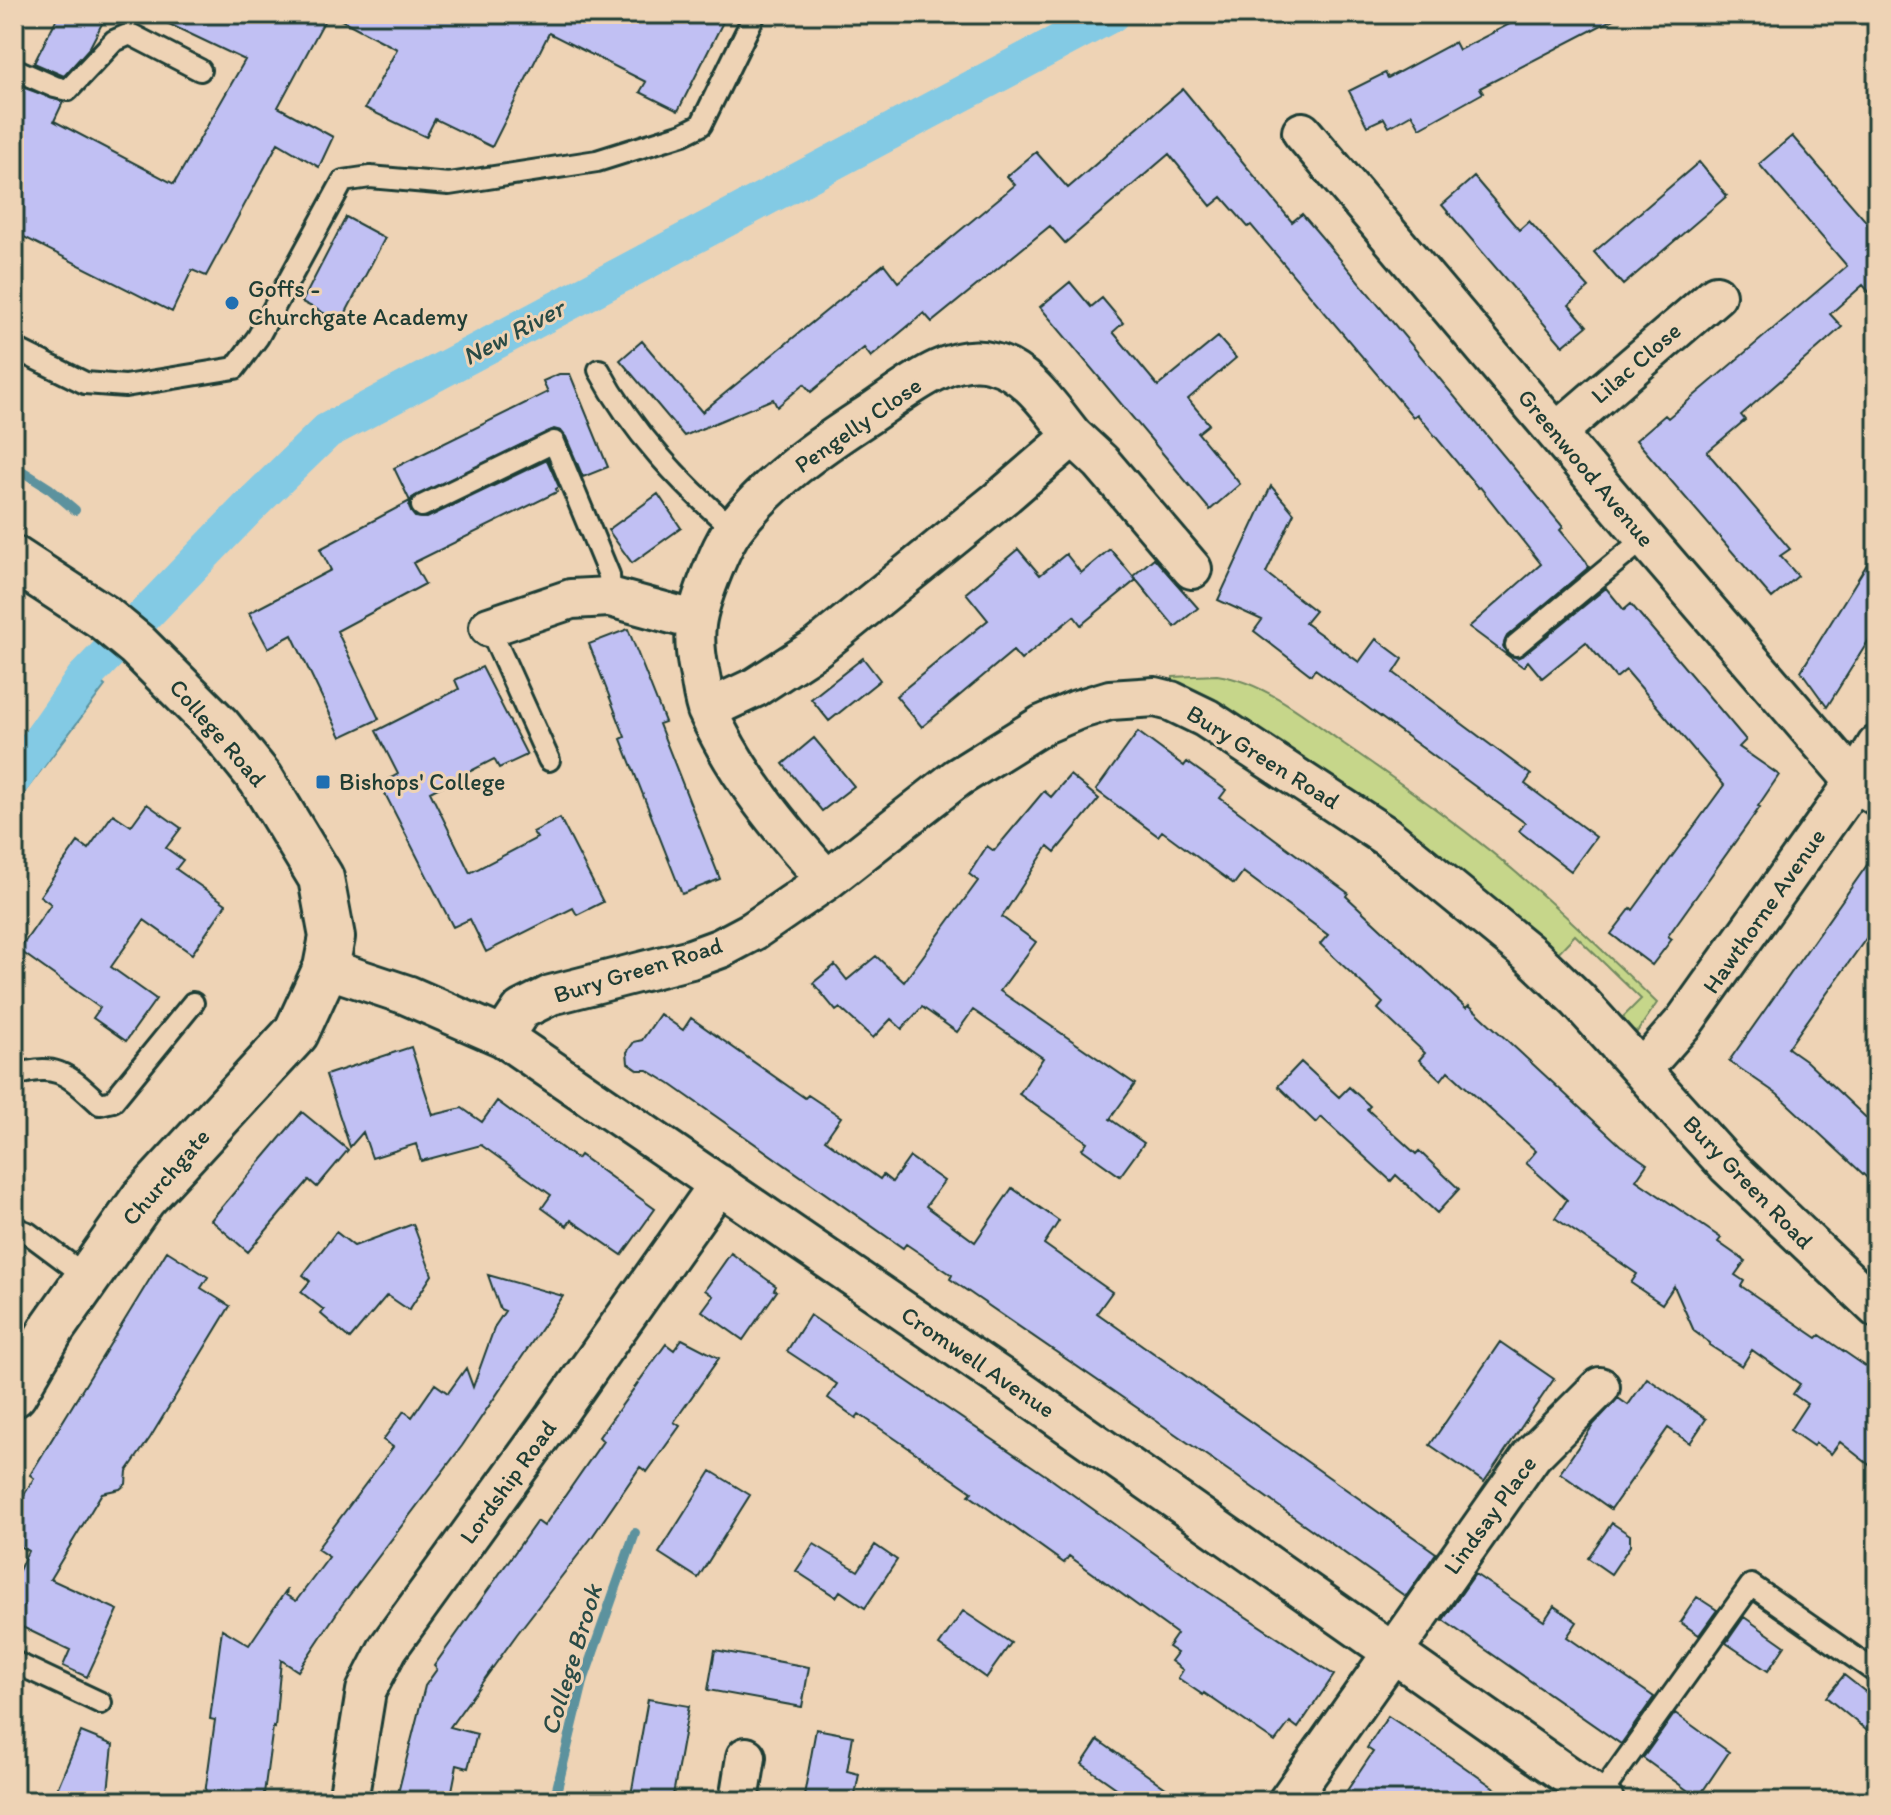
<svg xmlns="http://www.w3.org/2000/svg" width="1891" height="1815" viewBox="0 0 1891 1815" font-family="Itim,sans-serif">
<rect width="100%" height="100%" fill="#eed3b5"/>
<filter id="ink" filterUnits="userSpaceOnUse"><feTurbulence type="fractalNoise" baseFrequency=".0125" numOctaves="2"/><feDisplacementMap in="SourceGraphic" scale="16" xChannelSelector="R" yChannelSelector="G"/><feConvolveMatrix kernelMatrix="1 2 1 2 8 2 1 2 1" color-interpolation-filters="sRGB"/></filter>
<g filter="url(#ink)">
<path fill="#c6d68a" stroke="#728a5f" stroke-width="2" d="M 1217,675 C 1264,682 1307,717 1344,744 C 1409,789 1474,835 1533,887 C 1576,924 1617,964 1657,1003 L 1637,1032 L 1618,1022 L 1641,999 L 1575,935 L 1554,957 L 1173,687 L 1173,677 Z"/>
<path fill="#83cae4" stroke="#5b929e" stroke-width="2" d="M 79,664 L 105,686 L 14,806 L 14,746 Z"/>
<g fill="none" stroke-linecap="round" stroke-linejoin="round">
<path stroke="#5b929e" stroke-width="10" d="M 14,466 L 50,489 L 75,510
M 554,1801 L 584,1678 L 635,1533"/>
<path stroke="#83cae4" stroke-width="36" d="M 14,778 L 83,679 L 249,507 L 327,431 L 1112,14"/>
</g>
<path fill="#c1c0f3" stroke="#1f3d34" stroke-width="2" d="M 59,14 L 107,14 L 90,47 L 64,76 L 34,63 Z
M 148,14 L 328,14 L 278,107 L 333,137 L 319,167 L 278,143 L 206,276 L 192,270 L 172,312 L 14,232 L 14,102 L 22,87 L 63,102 L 54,121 L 174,184 L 245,60 Z
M 330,14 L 727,14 L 678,111 L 640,92 L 646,82 L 549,33 L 492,147 L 435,119 L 426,137 L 365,108 L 397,49 Z
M 1529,14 L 1623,14 L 1480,88 L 1483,93 L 1420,128 L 1412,114 L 1389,127 L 1384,118 L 1367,126 L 1349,91 L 1385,73 L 1388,78 L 1455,42 L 1459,50 Z
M 1183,89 L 1292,222 L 1302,214 L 1325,241 L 1563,527 L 1560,530 L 1586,561 L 1589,567 L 1507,636 L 1503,646 L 1507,654 L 1517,658 L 1524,655 L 1606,588 L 1624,610 L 1631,604 L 1746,740 L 1739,747 L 1779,775 L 1758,806 L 1760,807 L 1668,936 L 1672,939 L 1652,965 L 1611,934 L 1631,908 L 1633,910 L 1724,785 L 1626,670 L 1616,678 L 1586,642 L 1542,678 L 1528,661 L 1523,667 L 1469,627 L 1541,564 L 1480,487 L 1478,488 L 1417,414 L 1413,417 L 1251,225 L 1248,227 L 1222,197 L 1211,206 L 1169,154 L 1065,243 L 1050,226 L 932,322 L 924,313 L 871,357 L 864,348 L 811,392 L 804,384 L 777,407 L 773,399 L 684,436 L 620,360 L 642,341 L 702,412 L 884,264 L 898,282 L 1015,185 L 1007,176 L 1036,152 L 1068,188 Z
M 1792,136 L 1877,234 L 1877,301 L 1863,285 L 1830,314 L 1842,327 L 1741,415 L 1745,420 L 1707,452 L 1790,549 L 1780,556 L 1798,576 L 1772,598 L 1636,440 L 1665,415 L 1668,418 L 1847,266 L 1759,164 Z
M 1699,162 L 1727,196 L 1623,285 L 1594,252 Z
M 1474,177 L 1519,230 L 1529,221 L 1589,288 L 1569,305 L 1587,326 L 1563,346 L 1442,205 Z
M 346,217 L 385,238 L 341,322 L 302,302 Z
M 1070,282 L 1091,307 L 1102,298 L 1123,323 L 1113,332 L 1158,386 L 1218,337 L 1236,358 L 1188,399 L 1209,424 L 1198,433 L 1240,484 L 1210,510 L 1040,307 Z
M 559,374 L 570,374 L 608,467 L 583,477 L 566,437 L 561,431 L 554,429 L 412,498 L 409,506 L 411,512 L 415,517 L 427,518 L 547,460 L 559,487 L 556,489 L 557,492 L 413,563 L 425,584 L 337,631 L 379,719 L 341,737 L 292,635 L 268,648 L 249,613 L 331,570 L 320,549 L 410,501 L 394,468 L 548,392 L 543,381 Z
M 1271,486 L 1294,513 L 1266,573 L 1315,611 L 1305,623 L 1359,662 L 1376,639 L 1403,659 L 1394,673 L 1531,775 L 1525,784 L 1596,837 L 1571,871 L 1519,831 L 1525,823 L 1315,669 L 1311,675 L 1254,631 L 1262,620 L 1218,600 Z
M 658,494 L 681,528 L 632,563 L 608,530 Z
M 1877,548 L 1877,627 L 1827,707 L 1801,671 Z
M 1018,549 L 1040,575 L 1066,554 L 1081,573 L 1110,549 L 1136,580 L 1081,625 L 1074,616 L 1021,660 L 1013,651 L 922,727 L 896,696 L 988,620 L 966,593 Z
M 1154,558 L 1198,608 L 1175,627 L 1133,576 Z
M 628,629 L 665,722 L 659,724 L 720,879 L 682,894 L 621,739 L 625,737 L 589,644 Z
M 863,658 L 880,680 L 829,721 L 811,699 Z
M 482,667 L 527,755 L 499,768 L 494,759 L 430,792 L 470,873 L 537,838 L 533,832 L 560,818 L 603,902 L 577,915 L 573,908 L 486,952 L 470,919 L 453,927 L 380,784 L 398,774 L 376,731 L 459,689 L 455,680 Z
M 1138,732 L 1184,766 L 1187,762 L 1226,790 L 1220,798 L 1348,893 L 1346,896 L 1466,1008 L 1469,1005 L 1620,1145 L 1647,1164 L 1636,1180 L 1721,1238 L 1718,1242 L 1745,1261 L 1735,1275 L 1744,1281 L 1741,1286 L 1817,1338 L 1820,1335 L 1877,1374 L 1877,1471 L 1840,1442 L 1831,1454 L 1816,1443 L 1813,1446 L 1790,1430 L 1807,1404 L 1793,1394 L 1800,1384 L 1752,1350 L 1742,1366 L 1709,1345 L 1710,1343 L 1694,1331 L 1674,1286 L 1662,1304 L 1631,1283 L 1637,1274 L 1555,1218 L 1567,1200 L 1526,1163 L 1536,1151 L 1448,1071 L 1441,1080 L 1419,1060 L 1425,1053 L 1378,1009 L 1383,1003 L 1320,944 L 1328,935 L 1243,872 L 1234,884 L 1162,831 L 1158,836 L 1096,790 Z
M 814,738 L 854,786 L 822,811 L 783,764 Z
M 1070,775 L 1099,799 L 1055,852 L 1048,846 L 1002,917 L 1036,942 L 1000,991 L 1135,1084 L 1110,1119 L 1144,1143 L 1120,1176 L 1082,1149 L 1087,1142 L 1019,1094 L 1043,1058 L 973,1010 L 957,1032 L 922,1007 L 902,1029 L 891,1019 L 873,1038 L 840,1008 L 836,1011 L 813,983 L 835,965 L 847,980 L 876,956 L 904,982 L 978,881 L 969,874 L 987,846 L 994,851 L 1044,791 L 1051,797 Z
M 147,804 L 181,828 L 166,848 L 183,860 L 176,869 L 226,904 L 192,954 L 144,920 L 111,967 L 156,999 L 126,1041 L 93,1018 L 100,1008 L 19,950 L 51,904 L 40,896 L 78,842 L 88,849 L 113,814 L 131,826 Z
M 1877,851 L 1877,923 L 1788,1048 L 1805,1060 L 1877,1128 L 1877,1187 L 1777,1094 L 1729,1061 Z
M 660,1014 L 683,1030 L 691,1018 L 805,1098 L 808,1095 L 841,1117 L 825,1140 L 880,1179 L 883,1175 L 892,1182 L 910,1157 L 944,1181 L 926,1206 L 975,1242 L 1012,1188 L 1059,1221 L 1044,1244 L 1112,1292 L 1097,1313 L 1436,1553 L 1407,1595 L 1405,1596 L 1232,1473 L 950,1279 L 952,1275 L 906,1244 L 903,1248 L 670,1084 L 647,1070 L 638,1070 L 628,1063 L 627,1052 L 634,1042 L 642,1040 Z
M 411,1047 L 433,1115 L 462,1108 L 482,1122 L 497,1101 L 577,1159 L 580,1155 L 655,1209 L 622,1255 L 571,1220 L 567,1226 L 542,1208 L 551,1195 L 481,1145 L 421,1161 L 416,1144 L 372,1158 L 363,1132 L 350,1147 L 326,1075 Z
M 1301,1062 L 1339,1097 L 1349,1087 L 1370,1106 L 1367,1109 L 1393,1133 L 1416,1154 L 1419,1151 L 1459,1189 L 1437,1213 L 1396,1175 L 1391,1181 L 1321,1117 L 1316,1123 L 1278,1086 Z
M 302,1112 L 348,1150 L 317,1187 L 309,1180 L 248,1252 L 211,1220 Z
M 413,1224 L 432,1275 L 409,1310 L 387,1295 L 350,1339 L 321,1314 L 324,1310 L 301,1292 L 310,1281 L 303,1275 L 336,1232 L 354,1246 Z
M 167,1251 L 208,1277 L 201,1288 L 230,1306 L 150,1438 L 127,1471 L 126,1484 L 120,1489 L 102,1493 L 50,1579 L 118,1610 L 87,1677 L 63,1666 L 70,1650 L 14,1623 L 14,1581 L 28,1551 L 14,1543 L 14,1512 L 34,1478 L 30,1475 Z
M 731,1253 L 776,1286 L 774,1290 L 777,1291 L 743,1340 L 702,1311 L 713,1296 L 705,1290 Z
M 488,1275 L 563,1296 L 462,1446 L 342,1605 L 298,1671 L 281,1660 L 275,1728 L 273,1727 L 263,1801 L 204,1801 L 215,1720 L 210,1719 L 222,1629 L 249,1645 L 287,1589 L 286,1595 L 296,1601 L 329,1557 L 317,1549 L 393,1447 L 383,1440 L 404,1411 L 412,1417 L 435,1384 L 448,1393 L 466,1368 L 473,1387 L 495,1326 L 505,1311 L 500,1309 Z
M 810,1315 L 1051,1479 L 1207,1591 L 1334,1675 L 1298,1728 L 1290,1722 L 1275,1742 L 1204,1693 L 1203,1695 L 1178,1678 L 1183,1670 L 1171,1661 L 1177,1653 L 1168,1647 L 1177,1634 L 1069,1556 L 1064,1563 L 969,1495 L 972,1492 L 900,1442 L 859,1414 L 856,1418 L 828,1398 L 837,1384 L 787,1351 Z
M 682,1339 L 719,1358 L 674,1422 L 680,1426 L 647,1472 L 640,1467 L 592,1537 L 517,1634 L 450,1727 L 477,1734 L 468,1768 L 457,1765 L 450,1801 L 396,1801 L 425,1686 L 437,1669 L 434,1666 L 537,1521 L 544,1526 L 603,1441 L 599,1437 L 666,1344 L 674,1350 Z
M 1500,1342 L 1554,1379 L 1484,1482 L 1430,1445 Z
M 1647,1378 L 1706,1419 L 1690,1443 L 1668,1428 L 1611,1509 L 1560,1473 L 1594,1424 L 1618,1398 L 1628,1405 Z
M 711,1471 L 750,1495 L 698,1578 L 659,1553 Z
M 1612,1523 L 1630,1535 L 1630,1546 L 1611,1574 L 1588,1558 Z
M 814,1544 L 858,1571 L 875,1545 L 897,1560 L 865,1608 L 840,1591 L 836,1597 L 796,1571 Z
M 1475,1574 L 1544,1621 L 1554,1606 L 1577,1622 L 1567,1637 L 1654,1697 L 1621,1744 L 1443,1620 Z
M 1697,1597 L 1717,1610 L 1699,1635 L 1680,1622 Z
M 963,1611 L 1011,1643 L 986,1678 L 939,1645 Z
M 1744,1617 L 1785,1646 L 1768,1671 L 1726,1643 Z
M 715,1650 L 809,1667 L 802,1707 L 708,1690 Z
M 1844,1675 L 1877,1701 L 1877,1739 L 1826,1697 Z
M 648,1699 L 689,1706 L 672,1801 L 630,1801 Z
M 1675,1713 L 1729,1752 L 1698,1798 L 1643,1758 Z
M 1388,1716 L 1440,1750 L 1513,1801 L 1340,1801 L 1373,1752 L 1367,1748 Z
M 816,1729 L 853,1736 L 847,1771 L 859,1774 L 854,1801 L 803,1801 Z
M 81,1732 L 113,1745 L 107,1801 L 52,1801 Z
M 1098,1740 L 1184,1801 L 1135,1801 L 1082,1764 Z"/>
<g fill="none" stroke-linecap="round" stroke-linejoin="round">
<g stroke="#1f3d34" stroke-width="26">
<path id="service" d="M 14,69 L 55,87 L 68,90 L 114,41 L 130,34 L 200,70
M 14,348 L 85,383 L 125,386 L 235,368 L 258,337 L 343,181 L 370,177 L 449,184 L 597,161 L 683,134 L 701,125 L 754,16
M 599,370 C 632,432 681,483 733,529
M 422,506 L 554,442 L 609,575 L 610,597
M 489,627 L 549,760
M 1516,645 L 1645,538
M 14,1076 C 57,1060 70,1077 100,1104 L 113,1101 L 193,1003
M 14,1228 L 28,1233 L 87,1277
M 14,1662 L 101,1703
M 1599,1797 L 1751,1585 L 1877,1673"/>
</g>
<g stroke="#1f3d34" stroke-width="44">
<path id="minor" d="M 1302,132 L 1645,538 L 1855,782 L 1877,796
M 1557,432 L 1716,295
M 1073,436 L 1101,462 L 1192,569
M 489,627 L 571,599 L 610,597 L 694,620
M 707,710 L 756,687 L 816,648 L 1006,494 L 1073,436 C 1051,409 1028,372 993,363 C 949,350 903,392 868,415 C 820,446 768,482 734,528 C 723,543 717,560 710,577 C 696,613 691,632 699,671 C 702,684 703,700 708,712 C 737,776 781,829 827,880
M 326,968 L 407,995 L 503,1037 L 1025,1394 L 1604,1801
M 503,1037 L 521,1010 L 551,995 L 691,959 L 721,948 L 753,931 L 827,880 L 957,778 L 1042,725 L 1077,710 L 1110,700 L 1155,697 L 1171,701 L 1206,718 L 1387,837 L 1530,954 L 1578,1000 L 1727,1165 L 1877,1308
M 1640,1067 L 1653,1057 L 1684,1022 L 1855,782 L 1877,745
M 348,1801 L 366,1691 L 388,1648 L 552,1421 L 719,1184
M 739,1801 L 746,1757
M 1288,1801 L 1532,1455 L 1600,1387"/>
</g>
<g stroke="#1f3d34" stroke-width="50">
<path id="tertiary" d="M 14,559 L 103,617 L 137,645 L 219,727 L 261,779 L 321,878 L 332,937 L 326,968 L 296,1033 L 143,1199 L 53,1327 L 14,1394"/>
</g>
<use href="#service" stroke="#eed3b5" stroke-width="20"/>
<use href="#minor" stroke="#eed3b5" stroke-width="38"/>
<use href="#tertiary" stroke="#eed3b5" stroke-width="44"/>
</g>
</g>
<g fill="#1f6fb2" stroke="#eed3b5" stroke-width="3">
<circle cx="232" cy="303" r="8"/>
<rect x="315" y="774" width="16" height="16" rx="4"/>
</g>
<g text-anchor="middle" stroke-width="6" stroke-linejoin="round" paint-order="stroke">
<g font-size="24" fill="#1f3d34" stroke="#eed3b5" text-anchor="start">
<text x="248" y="297">Goffs -<tspan x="248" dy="28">Churchgate Academy</tspan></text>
<text x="339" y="790">Bishops' College</text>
</g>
<g font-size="24" fill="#1f3d34" stroke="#eed3b5">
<text transform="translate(1636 363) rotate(-41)" y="8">Lilac Close</text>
<text transform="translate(858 425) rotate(-35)" y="8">Pengelly Close</text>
<text transform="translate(1586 468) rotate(50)" y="8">Greenwood Avenue</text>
<text transform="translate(218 733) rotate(49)" y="8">College Road</text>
<text transform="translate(1263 757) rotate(32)" y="8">Bury Green Road</text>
<text transform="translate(1764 911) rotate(-55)" y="8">Hawthorne Avenue</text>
<text transform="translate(638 970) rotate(-17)" y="8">Bury Green Road</text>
<text transform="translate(166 1177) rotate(-49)" y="8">Churchgate</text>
<text transform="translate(1748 1182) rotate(46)" y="8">Bury Green Road</text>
<text transform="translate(978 1362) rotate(34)" y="8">Cromwell Avenue</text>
<text transform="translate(508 1482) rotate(-54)" y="8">Lordship Road</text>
<text transform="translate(1490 1515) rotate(-54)" y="8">Lindsay Place</text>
</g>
<g font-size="26" font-style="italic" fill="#294b46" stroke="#eed3b5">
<text transform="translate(513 332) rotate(-28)" y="9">New River</text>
<text transform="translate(571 1660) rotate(-73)" y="9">College Brook</text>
</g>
</g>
<rect width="1891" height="1815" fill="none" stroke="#eed3b5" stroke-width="48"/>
<rect x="24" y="24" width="1843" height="1767" fill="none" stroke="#1f3d34" stroke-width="3" filter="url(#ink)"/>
</svg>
